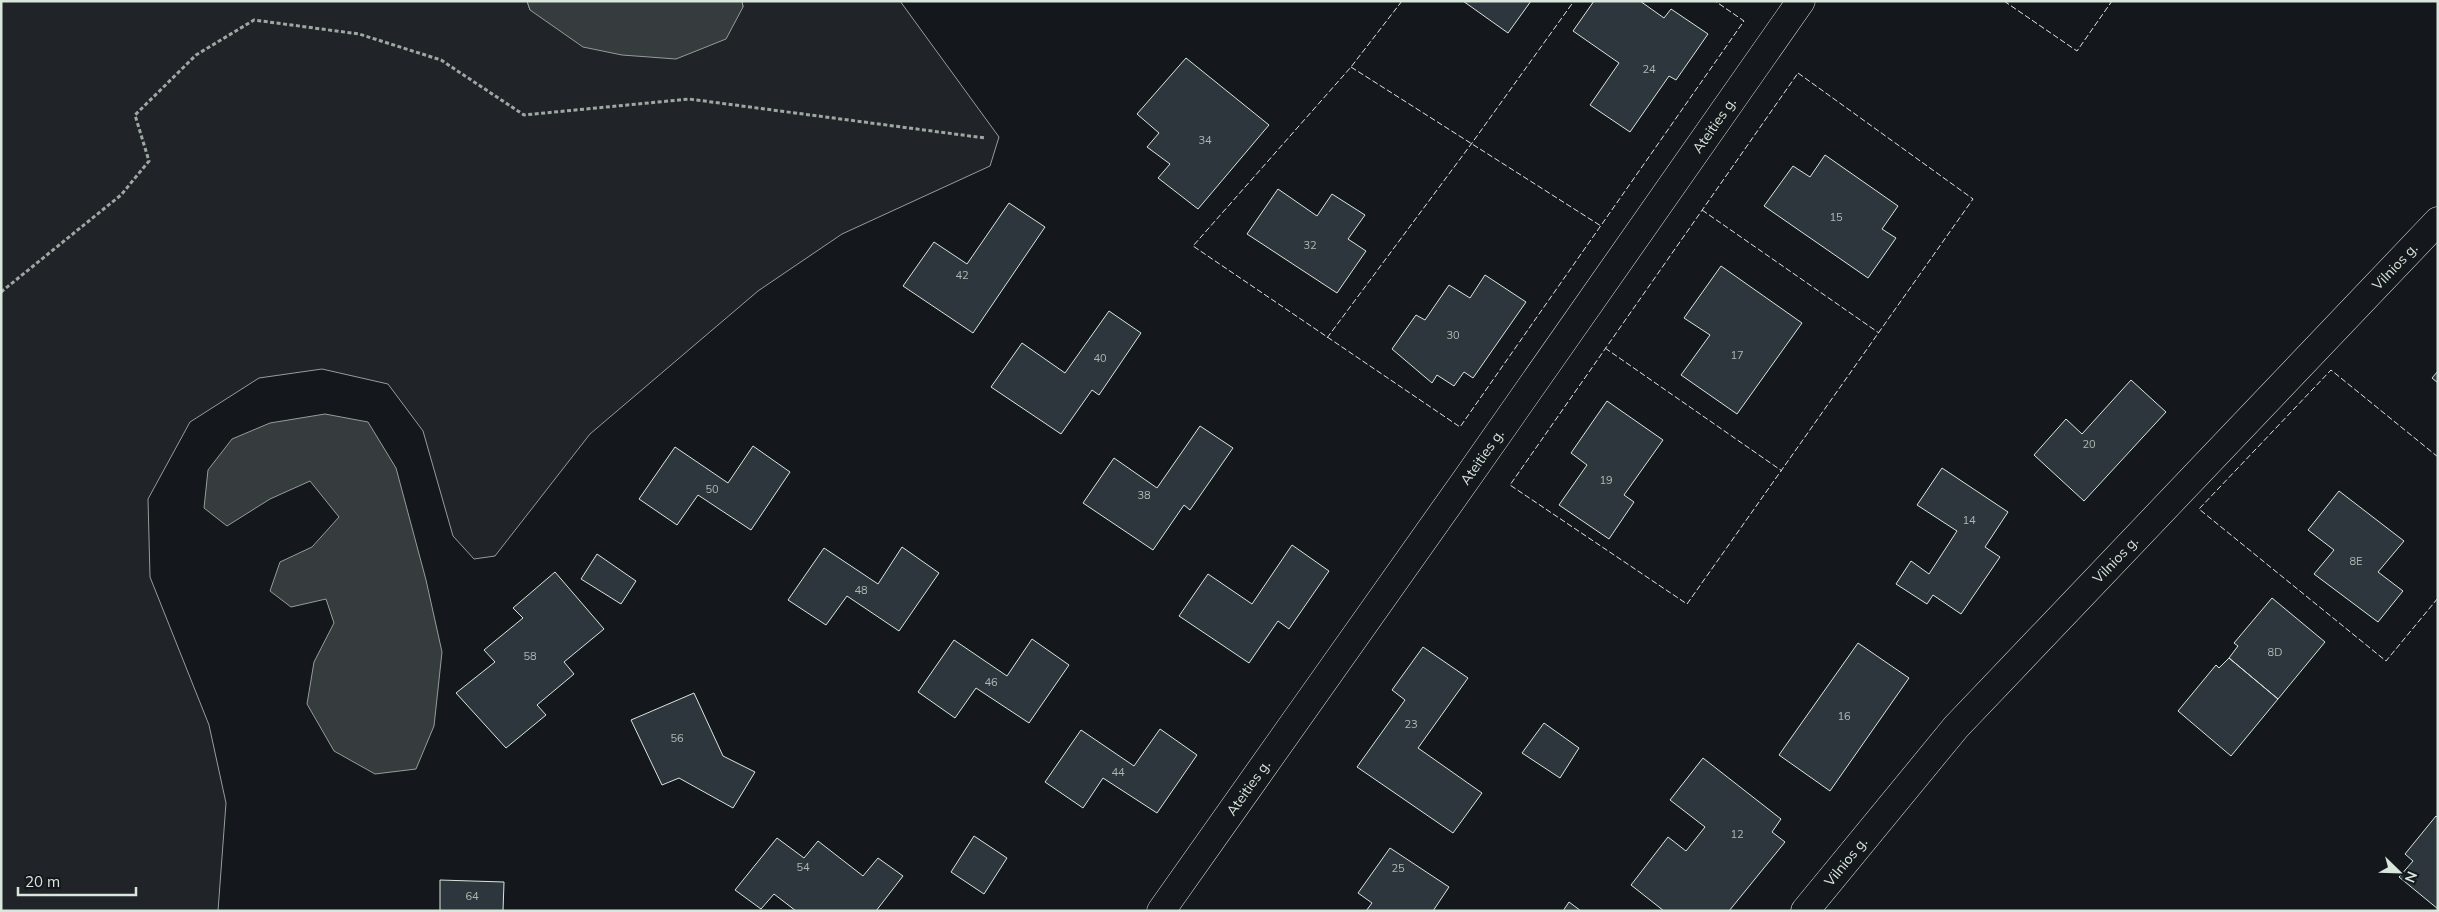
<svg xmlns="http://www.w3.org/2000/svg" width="2439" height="912" viewBox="0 0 2439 912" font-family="Mulish,sans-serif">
<rect width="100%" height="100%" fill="#14181c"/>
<path fill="#202428" stroke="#939e99" d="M 1,1 L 527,1 L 530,10 L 743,7 L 742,1 L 900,1 L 999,137 L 990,166 L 842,234 L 758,291 L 590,434 L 495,556 L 474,559 L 453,536 L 423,431 L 388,384 L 322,369 L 259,378 L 190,422 L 148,499 L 150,577 L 209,725 L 226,803 L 218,911 L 1,911 Z"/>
<path fill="#363b3e" stroke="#939e99" d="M 527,1 L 742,1 L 743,7 L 726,39 L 676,59 L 622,55 L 583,47 L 530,10 Z
M 325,414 L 368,422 L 396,468 L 426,580 L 442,652 L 434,726 L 416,769 L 375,774 L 334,751 L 307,704 L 314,662 L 334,623 L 326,599 L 291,607 L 270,591 L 280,562 L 312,547 L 339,517 L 310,481 L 270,499 L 227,526 L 204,508 L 208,470 L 232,439 L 270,423 Z"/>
<path fill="#2c363c" stroke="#d8e6dc" d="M 1463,1 L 1531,1 L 1508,33 Z
M 1594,1 L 1640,1 L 1664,18 L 1671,9 L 1708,34 L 1676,80 L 1669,76 L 1630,132 L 1590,105 L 1619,63 L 1573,31 Z
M 1186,58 L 1269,125 L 1198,209 L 1158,178 L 1170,164 L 1147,147 L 1159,133 L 1137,114 Z
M 1825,155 L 1898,206 L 1882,229 L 1896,238 L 1868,278 L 1764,206 L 1793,166 L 1810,177 Z
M 1278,189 L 1317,216 L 1332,194 L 1365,215 L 1348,239 L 1366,251 L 1337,293 L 1247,234 Z
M 1009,203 L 1045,227 L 973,333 L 903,286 L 934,242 L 967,264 Z
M 1721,266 L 1802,323 L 1737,414 L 1681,375 L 1710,335 L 1684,318 Z
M 1485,275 L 1526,302 L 1473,378 L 1464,372 L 1454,386 L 1437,375 L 1432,383 L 1392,349 L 1416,315 L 1425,320 L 1449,285 L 1470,298 Z
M 1109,311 L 1141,333 L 1099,395 L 1092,390 L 1061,434 L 991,387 L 1022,343 L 1065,373 Z
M 2438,371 L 2438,383 L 2432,378 Z
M 2131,380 L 2166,412 L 2084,501 L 2034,455 L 2066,419 L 2082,434 Z
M 1607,401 L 1663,440 L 1624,495 L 1634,502 L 1609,539 L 1559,505 L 1587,465 L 1571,453 Z
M 1200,426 L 1233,448 L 1190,510 L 1184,505 L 1153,550 L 1083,503 L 1114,458 L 1157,488 Z
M 753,446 L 790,472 L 751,530 L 698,495 L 677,525 L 639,499 L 675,447 L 728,483 Z
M 1942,468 L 2008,512 L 1985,547 L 2000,557 L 1961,614 L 1933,595 L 1927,604 L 1896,584 L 1911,561 L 1929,574 L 1957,531 L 1917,505 Z
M 2339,491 L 2404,541 L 2378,572 L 2403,591 L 2378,622 L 2314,574 L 2334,550 L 2308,530 Z
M 1292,545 L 1329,571 L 1289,629 L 1278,621 L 1249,663 L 1179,616 L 1208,574 L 1252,604 Z
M 902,547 L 939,573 L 899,631 L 847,596 L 826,625 L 788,600 L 824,548 L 878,584 Z
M 597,554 L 636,581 L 621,604 L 581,579 Z
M 555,572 L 604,629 L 564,662 L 574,674 L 537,705 L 546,715 L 506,748 L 456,693 L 495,662 L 484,650 L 523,618 L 513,608 Z
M 2272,598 L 2325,642 L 2278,699 L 2229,658 L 2238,646 L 2234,643 Z
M 1032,639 L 1069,665 L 1029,723 L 976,688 L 955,718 L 918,692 L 954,640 L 1007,676 Z
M 1858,643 L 1909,678 L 1830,791 L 1779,755 Z
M 1423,647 L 1468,678 L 1418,748 L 1482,793 L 1453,833 L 1357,767 L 1405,700 L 1392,690 Z
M 2229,658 L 2278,699 L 2231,756 L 2178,711 L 2216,665 L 2219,668 Z
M 694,693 L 723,756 L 755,772 L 733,808 L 679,778 L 662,785 L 631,720 Z
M 1544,723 L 1579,748 L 1560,778 L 1522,753 Z
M 1160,729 L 1197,755 L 1157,813 L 1103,778 L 1083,808 L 1045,782 L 1081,730 L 1134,766 Z
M 1703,758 L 1781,819 L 1772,832 L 1785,842 L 1729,911 L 1664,911 L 1631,885 L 1668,837 L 1686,851 L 1705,827 L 1670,800 Z
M 2436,816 L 2438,818 L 2438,909 L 2399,877 L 2413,861 L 2405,854 Z
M 974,836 L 1007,858 L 984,894 L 951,872 Z
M 777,838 L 804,858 L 818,841 L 863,876 L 878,858 L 903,876 L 876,911 L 796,911 L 774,894 L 761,909 L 735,890 Z
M 1390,848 L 1449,887 L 1433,911 L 1366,911 L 1372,903 L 1358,893 Z
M 440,880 L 504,882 L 503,911 L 440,911 Z
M 1569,902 L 1581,911 L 1563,911 Z"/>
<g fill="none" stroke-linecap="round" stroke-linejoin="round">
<g stroke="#d8e6dc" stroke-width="29">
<g id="minor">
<path id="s1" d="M 1161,911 L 1470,474 L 1801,1"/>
<path id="s2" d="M 1805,911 L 1956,727 L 2438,221"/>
</g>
</g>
<path stroke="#9da8a2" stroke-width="3" stroke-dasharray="4 2.5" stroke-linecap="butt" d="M 1,292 L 121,195 L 149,161 L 135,115 L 196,55 L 254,20 L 359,34 L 441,60 L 524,115 L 689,99 L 985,138"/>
<use href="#minor" stroke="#14181c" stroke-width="28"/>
<path stroke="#d8e6dc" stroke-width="1" stroke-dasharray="6 2.5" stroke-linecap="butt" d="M 1402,1 L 1351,67 L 1193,246 L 1460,427 L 1744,21 L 1715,1
M 2004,1 L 2077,51 L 2112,1
M 1351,67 L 1601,226
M 1798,73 L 1973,199 L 1687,604 L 1510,485 Z
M 1702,210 L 1879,333
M 1327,338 L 1472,143 L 1574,1
M 1605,348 L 1782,471
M 2438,457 L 2331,370 L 2199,509 L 2386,661 L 2438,598"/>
</g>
<g text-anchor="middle" stroke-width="4" stroke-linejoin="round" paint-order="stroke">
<g font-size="11" fill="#adbab4">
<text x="1649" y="73">24</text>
<text x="1205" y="144">34</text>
<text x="1836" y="221">15</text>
<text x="1310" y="249">32</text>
<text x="962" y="279">42</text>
<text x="1453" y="339">30</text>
<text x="1737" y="359">17</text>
<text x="1100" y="362">40</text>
<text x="2089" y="448">20</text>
<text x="1606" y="484">19</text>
<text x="712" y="493">50</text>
<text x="1144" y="499">38</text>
<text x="1969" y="524">14</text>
<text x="2356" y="565">8E</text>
<text x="861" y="594">48</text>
<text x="2275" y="656">8D</text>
<text x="530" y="660">58</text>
<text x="991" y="686">46</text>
<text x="1844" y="720">16</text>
<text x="1411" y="728">23</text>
<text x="677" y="742">56</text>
<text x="1118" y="776">44</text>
<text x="1737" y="838">12</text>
<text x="803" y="871">54</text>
<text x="1398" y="872">25</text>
<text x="472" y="900">64</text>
</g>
<g font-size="14" fill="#d8e6dc" stroke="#14181c">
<text dy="5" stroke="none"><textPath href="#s1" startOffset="961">Ateities g.</textPath></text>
<text dy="5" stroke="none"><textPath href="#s2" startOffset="874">Vilnios g.</textPath></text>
<text dy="5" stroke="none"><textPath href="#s1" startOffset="556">Ateities g.</textPath></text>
<text dy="5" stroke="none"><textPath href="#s2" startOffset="469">Vilnios g.</textPath></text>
<text dy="5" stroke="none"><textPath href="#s1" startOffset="151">Ateities g.</textPath></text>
<text dy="5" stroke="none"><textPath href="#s2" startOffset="64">Vilnios g.</textPath></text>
</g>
</g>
<rect width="2439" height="912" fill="none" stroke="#d8e6dc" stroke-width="5"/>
<g transform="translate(2399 872) rotate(113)" stroke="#14181c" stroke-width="4" paint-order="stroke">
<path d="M0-4L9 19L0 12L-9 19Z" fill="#d8e6dc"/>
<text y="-8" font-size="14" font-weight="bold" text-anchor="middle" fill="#d8e6dc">N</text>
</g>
<path d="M18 887v8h118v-8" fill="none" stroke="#d8e6dc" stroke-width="2.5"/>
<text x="25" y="887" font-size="15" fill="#d8e6dc" stroke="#14181c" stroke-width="4" paint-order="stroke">20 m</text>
</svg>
